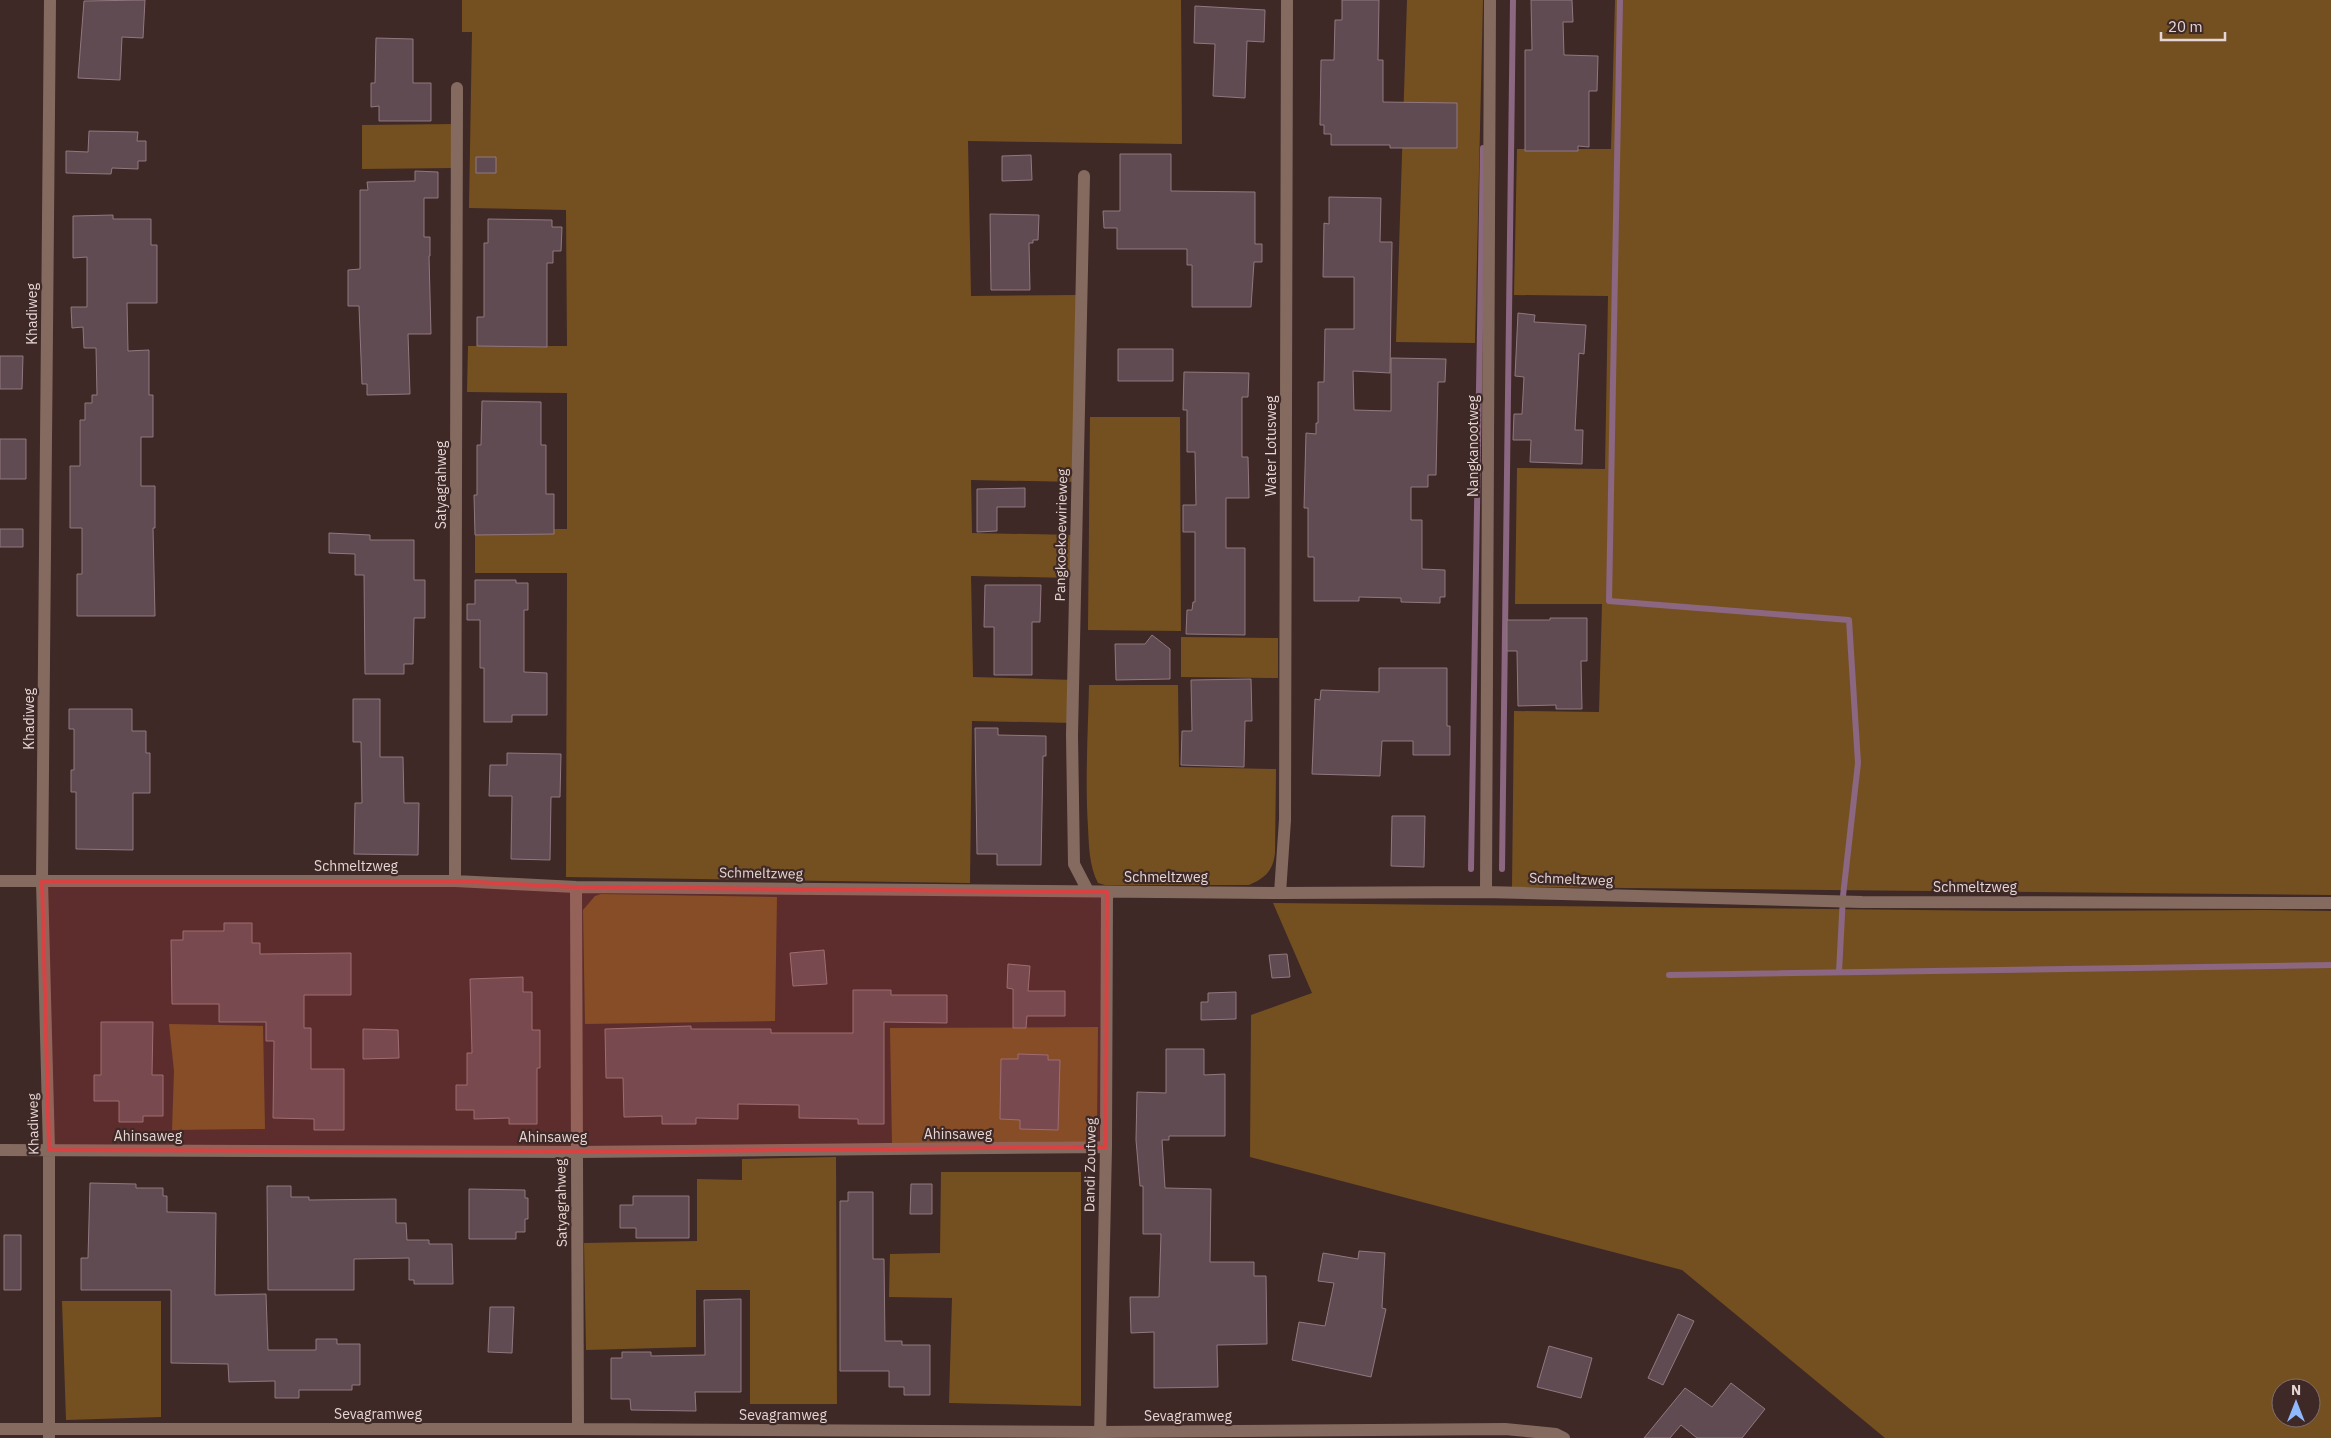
<svg xmlns="http://www.w3.org/2000/svg" width="2331" height="1438" viewBox="0 0 2331 1438" font-family="'IBM Plex Sans',sans-serif">
<rect width="100%" height="100%" fill="#3e2927"/>
<path fill="#745021" fill-rule="evenodd" d="M 462,0 L 1181,0 L 1182,144 L 968,141 L 971,296 L 1078,295 L 1078,482 L 971,480 L 972,533 L 1076,535 L 1075,578 L 971,576 L 973,677 L 1075,680 L 1075,723 L 972,721 L 970,883 L 566,877 L 567,573 L 475,573 L 475,529 L 567,529 L 567,393 L 467,392 L 468,346 L 567,346 L 566,210 L 469,208 L 472,32 L 462,32 Z
M 1407,0 L 1483,0 L 1475,343 L 1396,342 Z
M 1615,0 L 2331,0 L 2331,895 L 1512,887 L 1514,711 L 1599,712 L 1602,604 L 1515,604 L 1517,468 L 1605,469 L 1608,296 L 1514,295 L 1517,149 L 1611,149 Z
M 454,124 L 454,168 L 362,169 L 362,125 Z
M 1090,417 L 1180,417 L 1181,631 L 1088,630 Z
M 1181,637 L 1278,638 L 1278,678 L 1181,677 Z
M 1089,685 L 1178,685 L 1179,767 L 1276,769 L 1275,853 C 1273,871 1265,878 1249,885 L 1105,885 L 1098,883 C 1089,866 1089,845 1088,827 C 1085,780 1088,733 1089,685 Z
M 601,894 L 777,897 L 775,1021 L 585,1024 L 583,910 L 595,896 Z
M 1273,903 L 2010,911 L 2263,910 L 2331,911 L 2331,1438 L 1885,1438 L 1682,1270 L 1250,1157 L 1251,1015 L 1312,993 ZM 2281,1388 L 2311,1388 L 2311,1418 L 2281,1418 Z
M 169,1024 L 263,1026 L 265,1129 L 172,1130 L 174,1071 Z
M 1098,1027 L 1097,1128 L 1093,1136 L 1087,1141 L 892,1144 L 890,1028 Z
M 836,1157 L 837,1404 L 750,1404 L 750,1290 L 696,1290 L 696,1347 L 586,1350 L 584,1243 L 697,1241 L 697,1179 L 742,1180 L 742,1159 Z
M 941,1172 L 1081,1172 L 1081,1406 L 949,1403 L 952,1298 L 889,1297 L 890,1254 L 940,1253 Z
M 62,1301 L 161,1301 L 161,1417 L 66,1420 Z"/>
<g fill="none" stroke-linecap="round" stroke-linejoin="round">
<path stroke="#8b6781" stroke-width="6" d="M 1620,0 L 1609,601 L 1849,620 L 1858,763 L 1843,896 L 1839,972
M 1471,869 L 1483,148
M 1502,869 L 1513,0
M 1669,975 L 2331,965"/>
</g>
<path fill="#614b52" stroke="#91787f" d="M 145,0 L 143,38 L 122,37 L 120,80 L 78,78 L 84,1 Z
M 1342,0 L 1379,0 L 1378,60 L 1383,60 L 1383,102 L 1457,103 L 1457,148 L 1390,148 L 1390,145 L 1331,145 L 1331,134 L 1324,134 L 1324,125 L 1320,125 L 1321,60 L 1334,60 L 1335,20 L 1342,20 Z
M 1531,0 L 1572,0 L 1573,22 L 1563,22 L 1564,55 L 1598,56 L 1597,91 L 1589,91 L 1589,147 L 1578,146 L 1578,151 L 1525,151 L 1525,50 L 1532,50 Z
M 1195,6 L 1265,10 L 1264,42 L 1247,41 L 1245,98 L 1213,96 L 1215,44 L 1194,43 Z
M 376,38 L 413,39 L 413,83 L 431,83 L 431,121 L 379,121 L 379,106 L 371,107 L 371,83 L 375,83 Z
M 89,131 L 138,132 L 137,141 L 146,141 L 146,161 L 138,161 L 138,169 L 112,168 L 111,174 L 66,173 L 66,151 L 88,152 Z
M 1120,154 L 1171,154 L 1171,191 L 1255,192 L 1255,244 L 1262,244 L 1262,262 L 1254,262 L 1251,307 L 1192,307 L 1192,265 L 1187,265 L 1187,249 L 1117,249 L 1117,228 L 1104,228 L 1103,211 L 1120,211 Z
M 1031,155 L 1032,180 L 1002,181 L 1002,156 Z
M 476,157 L 496,157 L 496,173 L 476,173 Z
M 415,171 L 438,172 L 438,198 L 424,198 L 424,237 L 430,237 L 430,256 L 429,256 L 431,334 L 408,334 L 410,394 L 367,395 L 367,384 L 362,384 L 359,306 L 348,306 L 348,270 L 360,269 L 360,190 L 368,190 L 367,182 L 415,181 Z
M 1329,197 L 1381,198 L 1380,242 L 1392,242 L 1390,373 L 1353,371 L 1354,410 L 1391,411 L 1391,358 L 1446,359 L 1445,382 L 1438,382 L 1436,475 L 1428,475 L 1428,487 L 1411,487 L 1411,520 L 1422,520 L 1422,569 L 1445,570 L 1445,597 L 1440,597 L 1440,603 L 1401,602 L 1401,598 L 1359,597 L 1359,601 L 1314,601 L 1314,557 L 1308,557 L 1308,508 L 1304,508 L 1306,433 L 1316,434 L 1316,423 L 1318,423 L 1318,382 L 1324,382 L 1325,329 L 1354,329 L 1354,277 L 1323,277 L 1324,223 L 1329,224 Z
M 990,214 L 1039,215 L 1038,240 L 1033,240 L 1033,243 L 1029,243 L 1030,290 L 991,290 Z
M 113,215 L 113,219 L 151,219 L 151,245 L 157,245 L 157,303 L 127,303 L 128,351 L 149,350 L 149,395 L 153,395 L 153,437 L 141,437 L 141,486 L 155,486 L 155,528 L 153,528 L 155,616 L 77,616 L 77,574 L 82,574 L 82,528 L 70,528 L 70,466 L 80,466 L 80,420 L 85,420 L 85,403 L 92,403 L 92,395 L 97,395 L 96,348 L 84,348 L 83,327 L 72,328 L 71,307 L 87,307 L 87,257 L 73,258 L 73,216 Z
M 488,219 L 552,220 L 552,227 L 562,227 L 561,251 L 553,251 L 553,263 L 547,263 L 547,347 L 477,346 L 477,317 L 484,317 L 484,243 L 488,243 Z
M 1518,313 L 1535,315 L 1534,322 L 1586,325 L 1584,354 L 1579,353 L 1575,430 L 1583,430 L 1582,464 L 1530,462 L 1531,440 L 1513,440 L 1514,414 L 1522,414 L 1524,377 L 1515,376 Z
M 1118,349 L 1173,349 L 1173,381 L 1118,381 Z
M 0,356 L 23,356 L 22,389 L 0,389 Z
M 1184,372 L 1249,373 L 1248,397 L 1242,397 L 1242,457 L 1248,457 L 1249,498 L 1226,498 L 1226,548 L 1245,548 L 1245,635 L 1186,634 L 1187,610 L 1192,610 L 1193,602 L 1195,602 L 1195,532 L 1183,532 L 1183,505 L 1196,505 L 1195,452 L 1187,452 L 1187,410 L 1183,410 Z
M 482,401 L 541,402 L 541,445 L 546,445 L 546,494 L 554,494 L 554,534 L 475,535 L 474,495 L 477,495 L 477,445 L 481,445 Z
M 0,439 L 26,439 L 26,479 L 0,479 Z
M 1025,488 L 1025,507 L 997,507 L 997,531 L 977,532 L 977,489 Z
M 0,529 L 23,529 L 23,547 L 0,547 Z
M 329,533 L 370,535 L 370,540 L 414,540 L 414,580 L 425,580 L 425,618 L 414,618 L 413,664 L 404,664 L 404,674 L 365,674 L 364,575 L 355,575 L 355,554 L 329,553 Z
M 475,580 L 516,580 L 516,583 L 528,583 L 528,610 L 524,610 L 524,672 L 547,673 L 547,715 L 512,715 L 512,722 L 484,722 L 484,668 L 480,668 L 480,620 L 467,620 L 467,604 L 475,604 Z
M 985,585 L 1041,585 L 1040,622 L 1032,622 L 1032,675 L 994,675 L 994,627 L 984,627 Z
M 1550,618 L 1587,618 L 1587,661 L 1581,661 L 1582,709 L 1556,709 L 1556,705 L 1518,706 L 1517,651 L 1507,651 L 1507,620 L 1550,620 Z
M 1152,635 L 1170,649 L 1170,679 L 1116,680 L 1115,644 L 1145,644 Z
M 1379,668 L 1447,668 L 1447,726 L 1450,726 L 1450,755 L 1413,755 L 1413,741 L 1382,741 L 1380,776 L 1312,774 L 1315,699 L 1320,700 L 1321,690 L 1379,692 Z
M 1251,679 L 1252,721 L 1245,721 L 1244,767 L 1181,765 L 1182,731 L 1192,731 L 1191,680 Z
M 353,699 L 380,699 L 380,757 L 403,757 L 404,803 L 419,803 L 418,855 L 354,854 L 355,803 L 362,803 L 361,742 L 353,742 Z
M 69,709 L 132,709 L 132,731 L 146,731 L 146,753 L 150,753 L 150,793 L 133,793 L 133,850 L 76,849 L 76,792 L 71,792 L 71,770 L 74,770 L 74,729 L 69,729 Z
M 975,728 L 998,728 L 998,735 L 1046,736 L 1046,756 L 1043,756 L 1041,865 L 997,865 L 997,854 L 977,854 Z
M 507,753 L 561,754 L 560,797 L 551,797 L 550,860 L 511,859 L 512,796 L 489,796 L 490,765 L 507,765 Z
M 1392,816 L 1425,816 L 1424,867 L 1391,866 Z
M 224,923 L 252,923 L 252,943 L 260,943 L 260,954 L 351,953 L 351,995 L 304,995 L 304,1028 L 311,1028 L 311,1069 L 344,1069 L 344,1130 L 314,1130 L 314,1119 L 273,1118 L 274,1041 L 266,1041 L 266,1022 L 219,1022 L 219,1004 L 172,1004 L 171,940 L 183,940 L 183,931 L 224,931 Z
M 824,950 L 827,984 L 793,986 L 790,953 Z
M 1287,954 L 1290,977 L 1272,978 L 1269,955 Z
M 1008,964 L 1030,966 L 1028,991 L 1065,991 L 1065,1016 L 1027,1016 L 1026,1028 L 1013,1028 L 1013,989 L 1007,988 Z
M 523,977 L 523,992 L 532,992 L 532,1030 L 540,1030 L 540,1068 L 537,1068 L 537,1124 L 509,1124 L 509,1118 L 474,1119 L 474,1110 L 456,1110 L 456,1085 L 467,1085 L 467,1053 L 472,1053 L 470,979 Z
M 853,990 L 891,990 L 891,995 L 947,995 L 947,1023 L 884,1022 L 884,1124 L 858,1124 L 858,1119 L 799,1118 L 799,1105 L 738,1104 L 738,1119 L 696,1118 L 696,1124 L 662,1124 L 662,1116 L 624,1117 L 623,1078 L 606,1078 L 605,1029 L 691,1026 L 691,1029 L 771,1029 L 771,1033 L 853,1033 Z
M 1236,992 L 1236,1019 L 1201,1020 L 1201,1002 L 1208,1002 L 1208,993 Z
M 101,1022 L 153,1022 L 152,1075 L 163,1075 L 163,1116 L 143,1116 L 143,1122 L 119,1122 L 119,1101 L 94,1101 L 94,1075 L 101,1075 Z
M 363,1029 L 398,1030 L 399,1058 L 363,1059 Z
M 1166,1049 L 1204,1049 L 1204,1075 L 1225,1074 L 1225,1136 L 1169,1136 L 1169,1140 L 1162,1140 L 1165,1188 L 1211,1189 L 1210,1262 L 1254,1262 L 1254,1276 L 1266,1276 L 1267,1344 L 1217,1345 L 1218,1387 L 1154,1388 L 1154,1332 L 1131,1333 L 1130,1297 L 1159,1297 L 1161,1234 L 1143,1234 L 1143,1186 L 1140,1186 L 1136,1140 L 1137,1092 L 1166,1093 Z
M 1018,1054 L 1048,1055 L 1048,1060 L 1060,1060 L 1058,1130 L 1020,1129 L 1020,1120 L 1000,1119 L 1001,1059 L 1018,1059 Z
M 90,1183 L 136,1184 L 136,1188 L 163,1188 L 163,1196 L 167,1196 L 167,1212 L 216,1213 L 215,1295 L 266,1294 L 268,1350 L 316,1350 L 316,1339 L 337,1339 L 337,1344 L 360,1344 L 360,1385 L 352,1385 L 352,1390 L 299,1390 L 299,1398 L 275,1398 L 275,1381 L 229,1382 L 228,1364 L 171,1363 L 171,1290 L 81,1290 L 81,1258 L 88,1258 Z
M 911,1184 L 932,1184 L 932,1214 L 910,1214 Z
M 267,1186 L 291,1186 L 291,1197 L 309,1197 L 309,1200 L 396,1199 L 396,1223 L 406,1223 L 407,1240 L 429,1240 L 429,1244 L 452,1244 L 453,1284 L 414,1284 L 414,1280 L 409,1280 L 409,1258 L 354,1259 L 354,1290 L 268,1290 Z
M 469,1189 L 525,1190 L 525,1198 L 528,1198 L 528,1219 L 525,1219 L 525,1232 L 516,1232 L 516,1239 L 469,1239 Z
M 848,1192 L 873,1192 L 873,1259 L 884,1259 L 885,1341 L 902,1341 L 902,1345 L 930,1345 L 930,1395 L 904,1395 L 904,1387 L 889,1387 L 889,1371 L 840,1371 L 840,1201 L 848,1201 Z
M 633,1196 L 689,1196 L 689,1238 L 636,1238 L 636,1228 L 620,1228 L 620,1205 L 633,1205 Z
M 4,1235 L 21,1235 L 21,1290 L 4,1290 Z
M 1359,1251 L 1385,1253 L 1382,1308 L 1386,1309 L 1371,1377 L 1292,1360 L 1299,1322 L 1325,1326 L 1334,1283 L 1318,1281 L 1323,1253 L 1358,1259 Z
M 741,1299 L 741,1392 L 695,1392 L 696,1411 L 631,1410 L 630,1399 L 611,1399 L 611,1358 L 622,1358 L 622,1352 L 651,1352 L 651,1356 L 705,1355 L 704,1300 Z
M 490,1307 L 514,1307 L 512,1353 L 488,1352 Z
M 1678,1314 L 1694,1321 L 1663,1385 L 1648,1378 Z
M 1549,1346 L 1592,1358 L 1581,1398 L 1537,1387 Z
M 1731,1383 L 1765,1409 L 1742,1438 L 1697,1438 L 1681,1425 L 1670,1438 L 1644,1438 L 1685,1388 L 1712,1407 Z"/>
<g fill="none" stroke-linecap="round" stroke-linejoin="round">
<path stroke="#856b5f" stroke-width="12" d="M 1084,176 L 1072,735 L 1074,864 L 1088,891
M 0,881 L 455,881 L 576,887 L 1280,893 L 1486,892 L 1862,902 L 2331,903
M 455,881 L 457,88
M 576,887 L 578,1429
M 1486,892 L 1490,0
M 1280,893 L 1285,820 L 1287,0
M 0,1150 L 576,1152 L 1106,1147
M 0,1429 L 578,1429 L 1100,1432 L 1505,1429 L 1556,1434 L 1564,1438
M 49,1438 L 49,1150 L 42,881 L 50,0
M 1100,1438 L 1106,1147 L 1107,892"/>
</g>
<path fill="#d84242" fill-opacity="0.2" stroke="#d84242" stroke-width="4" stroke-linejoin="round" d="M 42,881 L 455,881 L 576,887 L 1107,892 L 1106,1147 L 576,1152 L 49,1150 Z"/>
<g text-anchor="middle" stroke-width="4.5" stroke-linejoin="round" paint-order="stroke">
<g font-size="14" fill="#e5d6d5" stroke="#3e2927">
<text transform="translate(32 314) rotate(-90)" y="5">Khadiweg</text>
<text transform="translate(1271 446) rotate(-90)" y="5">Water Lotusweg</text>
<text transform="translate(1473 446) rotate(-90)" y="5">Nangkanootweg</text>
<text transform="translate(441 485) rotate(-90)" y="5">Satyagrahweg</text>
<text transform="translate(1061 535) rotate(-89)" y="5">Pangkoekoewirieweg</text>
<text transform="translate(29 719) rotate(-90)" y="5">Khadiweg</text>
<text x="356" y="871">Schmeltzweg</text>
<text transform="translate(761 873) rotate(1)" y="5">Schmeltzweg</text>
<text x="1166" y="882">Schmeltzweg</text>
<text transform="translate(1571 879) rotate(2)" y="5">Schmeltzweg</text>
<text x="1975" y="892">Schmeltzweg</text>
<text transform="translate(33 1124) rotate(-91)" y="5">Khadiweg</text>
<text x="958" y="1139">Ahinsaweg</text>
<text x="148" y="1141">Ahinsaweg</text>
<text x="553" y="1142">Ahinsaweg</text>
<text transform="translate(1090 1165) rotate(-89)" y="5">Dandi Zoutweg</text>
<text transform="translate(561 1203) rotate(-91)" y="5">Satyagrahweg</text>
<text x="378" y="1419">Sevagramweg</text>
<text x="783" y="1420">Sevagramweg</text>
<text x="1188" y="1421">Sevagramweg</text>
</g>
</g>
<g transform="translate(2296 1403)"><circle r="24" fill="#3e2927" stroke="#816e6d"/>
<path d="M0-4L9 19L0 12L-9 19Z" fill="#90b8fd"/>
<text y="-8" font-size="14" font-weight="bold" text-anchor="middle" fill="#e5d6d5">N</text>
</g>
<path d="M2161 32v8h64v-8" fill="none" stroke="#e5d6d5" stroke-width="2.5"/>
<text x="2168" y="32" font-size="15" fill="#e5d6d5" stroke="#3e2927" stroke-width="4" paint-order="stroke">20 m</text>
</svg>
